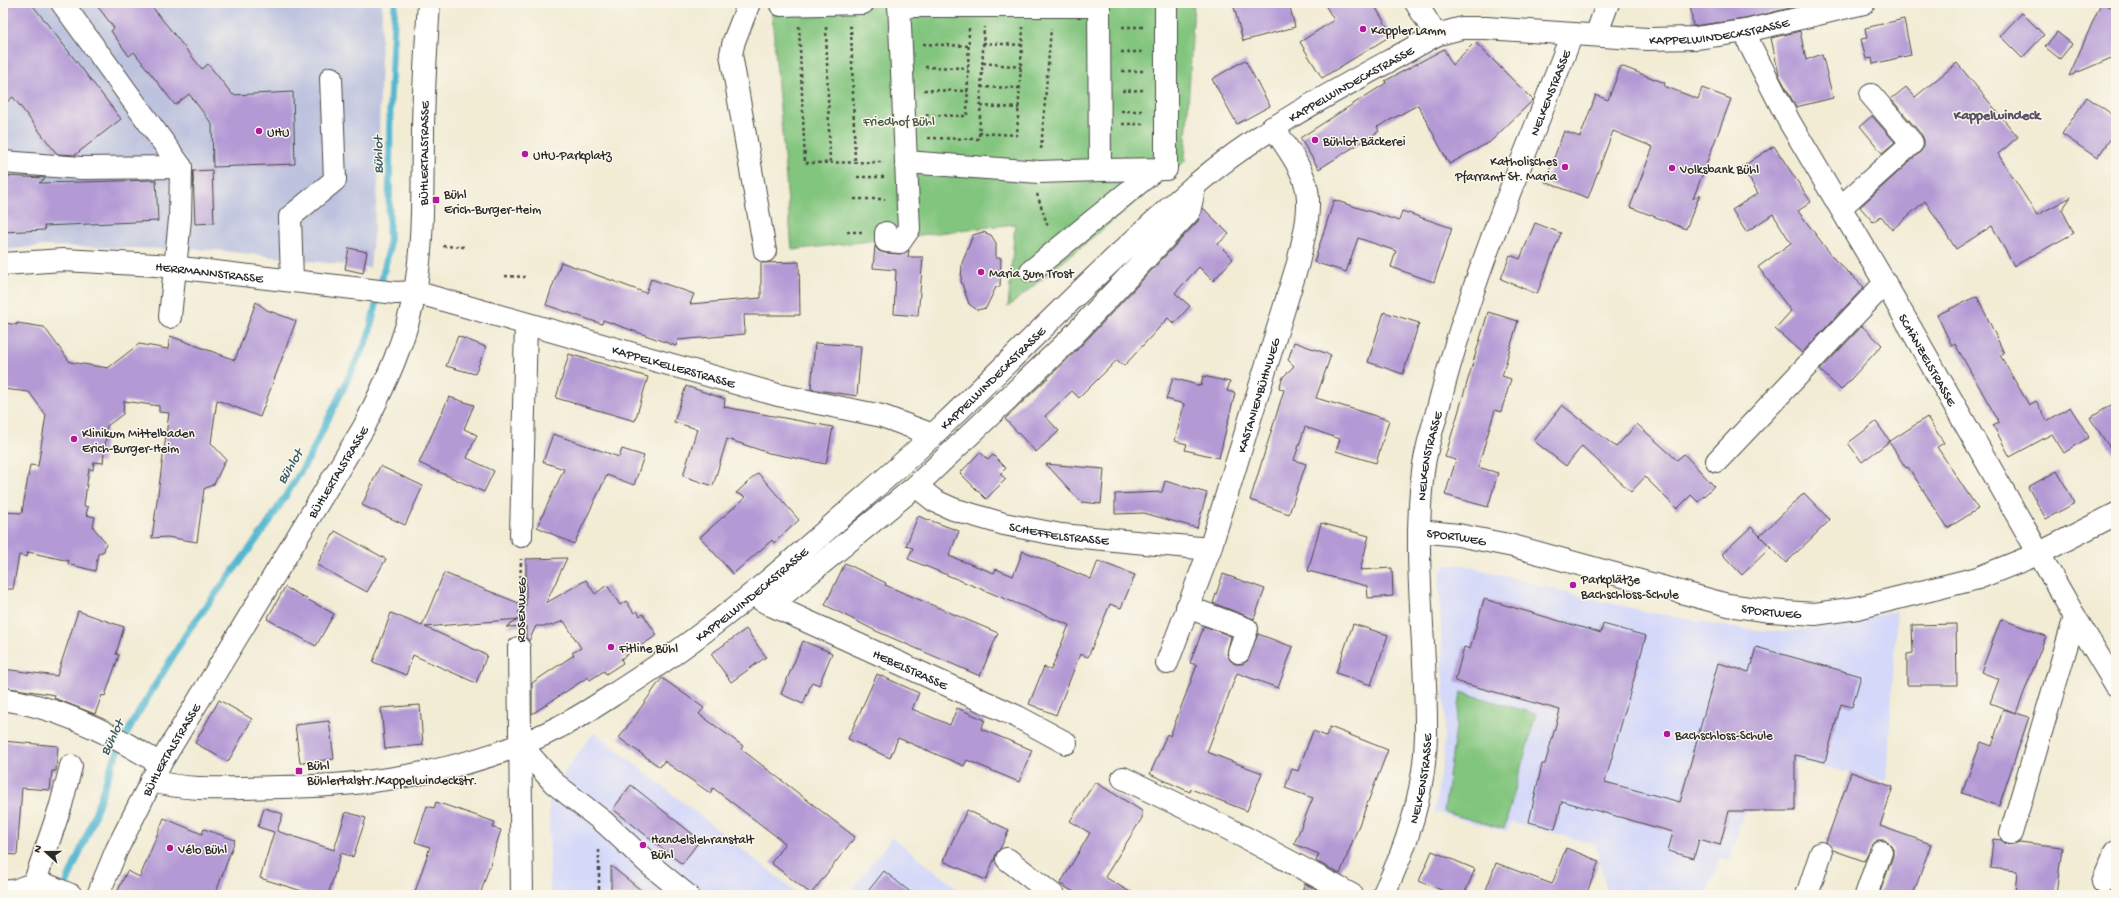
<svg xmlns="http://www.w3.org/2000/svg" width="2119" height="898" viewBox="0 0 2119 898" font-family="'Gochi Hand',sans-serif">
<rect width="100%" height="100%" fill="#fbf7ec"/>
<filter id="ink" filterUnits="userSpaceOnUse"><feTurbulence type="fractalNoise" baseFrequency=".025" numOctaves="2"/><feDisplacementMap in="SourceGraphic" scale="8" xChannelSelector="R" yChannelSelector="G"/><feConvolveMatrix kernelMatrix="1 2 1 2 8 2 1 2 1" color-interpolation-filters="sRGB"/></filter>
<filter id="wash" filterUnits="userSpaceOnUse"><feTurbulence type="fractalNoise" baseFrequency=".012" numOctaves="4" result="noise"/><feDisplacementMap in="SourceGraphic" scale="16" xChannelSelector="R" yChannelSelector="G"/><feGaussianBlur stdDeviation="0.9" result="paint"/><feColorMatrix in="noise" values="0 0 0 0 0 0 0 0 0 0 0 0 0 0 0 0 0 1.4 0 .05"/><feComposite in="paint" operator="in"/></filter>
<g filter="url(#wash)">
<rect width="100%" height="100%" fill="#f2ecd5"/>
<path fill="#d4d8f9" d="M 1447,565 L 1463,565 L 1579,596 L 1653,613 L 1743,629 L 1785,632 L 1835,624 L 1897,611 L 1887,781 L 1761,753 L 1730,861 L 1720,857 L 1707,895 L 1608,895 L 1595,844 L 1511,822 L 1507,832 L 1434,812 L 1443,758 L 1445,715 L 1439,585 L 1440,573 Z
M 594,732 L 800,895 L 550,895 L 549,794 Z
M 892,837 L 966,895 L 848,895 Z"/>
<path fill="#bdc3de" d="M 3,3 L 382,3 L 378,184 L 370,268 L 215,250 L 43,246 L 3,250 Z"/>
<path fill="#82c57e" stroke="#567854" d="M 771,3 L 1194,3 L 1185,161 L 1008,307 L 1015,224 L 792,250 Z
M 1461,692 L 1536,714 L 1504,829 L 1444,812 Z"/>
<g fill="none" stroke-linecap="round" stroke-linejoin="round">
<path stroke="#52b7d0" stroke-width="7" d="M 64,889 L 90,828 L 113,762 L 134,720 L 190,628 L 266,527 L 308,460 L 368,338 L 389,249 L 390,103 L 395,3"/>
</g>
<g id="blocks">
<path fill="#b49ad5" d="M 3,3 L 31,3 L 121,119 L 75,155 L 57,154 L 13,97 L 3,105 Z
M 95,3 L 149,3 L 202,69 L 208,64 L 233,95 L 293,92 L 295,164 L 213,167 L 212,124 L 189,94 L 175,105 L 134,52 L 129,56 L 111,31 L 114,28 Z
M 1233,3 L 1289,3 L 1295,27 L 1243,41 Z
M 1324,3 L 1373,3 L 1392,35 L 1322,78 L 1300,42 L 1334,20 Z
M 1690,3 L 1793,3 L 1794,7 L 1745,19 L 1693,26 Z
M 2101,3 L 2116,9 L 2116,56 L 2069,76 Z
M 2022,13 L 2044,35 L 2022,58 L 2000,36 Z
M 1904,19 L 1911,55 L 1873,64 L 1872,58 L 1866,59 L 1861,39 L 1867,38 L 1865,28 Z
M 1800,31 L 1806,60 L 1822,54 L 1833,98 L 1796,107 L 1779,75 L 1771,38 Z
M 2057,32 L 2072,44 L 2060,59 L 2045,47 Z
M 1475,42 L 1533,100 L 1490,142 L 1449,164 L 1418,105 L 1377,127 L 1379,131 L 1319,169 L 1300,138 L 1386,83 L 1385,81 L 1444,49 L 1452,65 Z
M 1245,60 L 1270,106 L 1237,124 L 1212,79 Z
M 1957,63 L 2018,137 L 1998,154 L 2037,215 L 2071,197 L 2061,211 L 2062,210 L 2074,233 L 2014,266 L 1992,226 L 1956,249 L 1925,201 L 1892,230 L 1881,216 L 1873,222 L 1860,207 L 1920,152 L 1924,147 L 1924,140 L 1922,135 L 1891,99 L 1906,87 L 1915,97 Z
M 1621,66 L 1665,83 L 1664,86 L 1698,99 L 1702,88 L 1731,99 L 1693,199 L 1700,194 L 1686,229 L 1630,207 L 1653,147 L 1613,131 L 1588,198 L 1545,182 L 1564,131 L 1580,137 L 1596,95 L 1608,100 Z
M 2087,97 L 2116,117 L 2116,131 L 2097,158 L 2062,134 Z
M 1872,116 L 1895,142 L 1882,153 L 1860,126 Z
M 1774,146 L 1811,202 L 1798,211 L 1835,260 L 1864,287 L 1802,353 L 1775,329 L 1791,311 L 1758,267 L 1791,243 L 1773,214 L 1746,232 L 1732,210 L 1758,193 L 1742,167 Z
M 212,170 L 214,223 L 195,224 L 193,171 Z
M 3,176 L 46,178 L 39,183 L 156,180 L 158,221 L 44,226 L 45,230 L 3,232 Z
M 1334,200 L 1399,221 L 1402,211 L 1452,228 L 1434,282 L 1391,267 L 1396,251 L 1358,238 L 1346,272 L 1314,262 Z
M 1203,208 L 1229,234 L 1218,244 L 1233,259 L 1213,281 L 1199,267 L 1175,293 L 1190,306 L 1174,324 L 1168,318 L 1124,366 L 1117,360 L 1079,398 L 1072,391 L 1045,416 L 1059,431 L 1036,452 L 1005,419 L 1076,351 L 1198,221 Z
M 1535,223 L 1561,233 L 1537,294 L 1501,279 L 1510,255 L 1520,259 Z
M 983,232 L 991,235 L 996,243 L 996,258 L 1001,258 L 1000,287 L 996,287 L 986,308 L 977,310 L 969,304 L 961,281 L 962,263 L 973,235 Z
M 875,246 L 879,251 L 885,253 L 900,254 L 909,250 L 908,257 L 923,257 L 918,316 L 894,314 L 896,270 L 873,268 Z
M 349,248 L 367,252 L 363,273 L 345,269 Z
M 561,262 L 646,293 L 651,279 L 694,294 L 690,304 L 761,298 L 761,263 L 799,262 L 800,315 L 744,315 L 745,334 L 678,340 L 676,346 L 603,320 L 602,324 L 546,305 Z
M 1977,296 L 2004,353 L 2000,355 L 2029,405 L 2036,401 L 2047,421 L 2070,407 L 2089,437 L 2064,453 L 2052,434 L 2010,457 L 1993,425 L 1999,422 L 1955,344 L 1952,346 L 1937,315 Z
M 256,302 L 267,310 L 296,321 L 260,417 L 217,400 L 211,443 L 226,459 L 214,484 L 204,489 L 197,542 L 167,537 L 152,538 L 169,413 L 159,412 L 159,406 L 124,401 L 123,414 L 107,426 L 103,463 L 94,462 L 93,470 L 89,469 L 84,506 L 88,507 L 86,515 L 95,517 L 93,527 L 106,543 L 104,551 L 98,554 L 95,571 L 68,564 L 69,561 L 28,552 L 27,557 L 19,555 L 13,589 L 3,589 L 3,512 L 22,513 L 30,465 L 38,466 L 46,415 L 29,392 L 3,389 L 3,350 L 6,323 L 17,325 L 17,323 L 44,327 L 70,362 L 108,368 L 139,344 L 168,349 L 170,336 L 235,360 Z
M 1384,312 L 1419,323 L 1403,374 L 1368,362 Z
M 1488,312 L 1518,321 L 1502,376 L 1511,379 L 1501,412 L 1495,410 L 1478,467 L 1498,473 L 1488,507 L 1445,495 L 1456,460 L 1445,457 Z
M 1862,326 L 1882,345 L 1841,390 L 1820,370 Z
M 458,336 L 486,347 L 475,374 L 446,366 Z
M 1294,342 L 1331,355 L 1316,398 L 1389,420 L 1376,463 L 1336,451 L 1340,439 L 1305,427 L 1294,460 L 1306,464 L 1289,514 L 1250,500 L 1284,390 L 1279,388 L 1283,377 L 1294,366 L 1288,360 Z
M 815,343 L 861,346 L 857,396 L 811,389 Z
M 569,354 L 648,377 L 635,421 L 556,398 Z
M 1203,376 L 1230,382 L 1227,391 L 1235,393 L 1219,458 L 1185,450 L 1187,444 L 1175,441 L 1184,404 L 1166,399 L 1173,378 L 1201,386 Z
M 686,386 L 725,399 L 724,407 L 833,427 L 826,464 L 769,453 L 727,439 L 713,486 L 683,476 L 697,429 L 674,422 Z
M 449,397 L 474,405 L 464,429 L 477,435 L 467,458 L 494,471 L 484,492 L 419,463 Z
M 2116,402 L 2116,457 L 2090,418 Z
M 1562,405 L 1616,447 L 1637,424 L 1677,460 L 1684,454 L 1714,486 L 1698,502 L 1691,495 L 1677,509 L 1645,477 L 1631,492 L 1582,446 L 1566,466 L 1534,441 Z
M 1927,417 L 1944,443 L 1937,447 L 1978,509 L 1948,528 L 1908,467 L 1906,468 L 1889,442 Z
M 1876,422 L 1890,441 L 1862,462 L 1848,443 Z
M 553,434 L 619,457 L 622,449 L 644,456 L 634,485 L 607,475 L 574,544 L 537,527 L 564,469 L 543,462 Z
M 980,452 L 988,460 L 993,455 L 1006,468 L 1000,474 L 1006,479 L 986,499 L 960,473 Z
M 1046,464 L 1104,469 L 1101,504 L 1081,502 Z
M 380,466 L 423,486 L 405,525 L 362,505 Z
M 2057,471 L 2075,503 L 2046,519 L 2028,487 Z
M 758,473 L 799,520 L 774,543 L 772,540 L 733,574 L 700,537 L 746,497 L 736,493 Z
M 1165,481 L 1207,493 L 1197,528 L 1144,513 L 1115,514 L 1115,494 L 1162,492 Z
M 1804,493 L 1830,520 L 1786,563 L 1760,536 Z
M 918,516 L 959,531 L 949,556 L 994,573 L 996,569 L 1013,576 L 1023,551 L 1091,579 L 1098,561 L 1135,575 L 1121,608 L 1110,604 L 1088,657 L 1080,654 L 1056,715 L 1029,704 L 1044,667 L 1051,670 L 1069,625 L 908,559 L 913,548 L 906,546 Z
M 1321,523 L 1369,536 L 1360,570 L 1392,568 L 1393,596 L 1368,598 L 1367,586 L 1308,571 Z
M 1751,527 L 1771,547 L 1742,575 L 1722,554 Z
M 335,531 L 386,559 L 367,592 L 317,565 Z
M 567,558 L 546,603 L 586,580 L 595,594 L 607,585 L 620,605 L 626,601 L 634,613 L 637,611 L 640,616 L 643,614 L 657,635 L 621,659 L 623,663 L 606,674 L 604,671 L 590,680 L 588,677 L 532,714 L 532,683 L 574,655 L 572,653 L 581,648 L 564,621 L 550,626 L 536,626 L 529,641 L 526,637 L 526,626 L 506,627 L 520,619 L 425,627 L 487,655 L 476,683 L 413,655 L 406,675 L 373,662 L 391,613 L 422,626 L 444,573 L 526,606 L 526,559 Z
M 845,563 L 886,583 L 885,585 L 998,633 L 980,676 L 876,631 L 825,605 Z
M 1223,574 L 1265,589 L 1254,619 L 1213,603 Z
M 285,587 L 334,614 L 316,646 L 267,619 Z
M 1484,599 L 1601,633 L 1603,624 L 1646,636 L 1605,782 L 1680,802 L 1718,663 L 1749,672 L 1756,647 L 1861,676 L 1852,707 L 1841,704 L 1825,762 L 1795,755 L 1795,811 L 1729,811 L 1720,845 L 1699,839 L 1694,858 L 1668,851 L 1673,832 L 1562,801 L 1555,829 L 1529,822 L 1542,764 L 1545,764 L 1560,710 L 1455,681 L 1464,647 L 1470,649 Z
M 78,611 L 124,627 L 116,654 L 119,655 L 105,696 L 102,695 L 95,714 L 54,698 L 55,695 L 3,687 L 3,669 L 57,676 Z
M 2001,619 L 2046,636 L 2016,713 L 1990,703 L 1999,679 L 1981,672 Z
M 1353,624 L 1388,635 L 1371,685 L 1336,673 Z
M 1956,624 L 1957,685 L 1907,685 L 1907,654 L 1913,653 L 1912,625 Z
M 1204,626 L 1231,636 L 1227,654 L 1230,660 L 1235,664 L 1242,664 L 1247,661 L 1258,634 L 1293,647 L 1278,688 L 1237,673 L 1207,752 L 1262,773 L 1247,811 L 1191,789 L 1190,792 L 1150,774 L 1167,734 L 1170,736 L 1197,665 L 1190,663 Z
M 746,629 L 766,657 L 731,682 L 711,654 Z
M 803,641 L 832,653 L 819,685 L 812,682 L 803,704 L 781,694 Z
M 877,674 L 919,693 L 912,709 L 950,725 L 957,708 L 985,720 L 981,729 L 1032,750 L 1019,782 L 967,760 L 964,766 L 898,738 L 890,758 L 848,739 Z
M 662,678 L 704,708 L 699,714 L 743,746 L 741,749 L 855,837 L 811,894 L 771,863 L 785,843 L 713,788 L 710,793 L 664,761 L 660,767 L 619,738 Z
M 219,700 L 252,719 L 228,762 L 195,743 Z
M 420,705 L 423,745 L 385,749 L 381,708 Z
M 2003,709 L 2029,717 L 1999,806 L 1962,793 L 1981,742 L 1992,746 Z
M 329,721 L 334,759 L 300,763 L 295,725 Z
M 1330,727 L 1388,750 L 1340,874 L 1316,861 L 1319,854 L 1294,844 L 1313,798 L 1285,788 L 1292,769 L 1298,771 L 1313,731 L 1326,736 Z
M 3,741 L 58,746 L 56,771 L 52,771 L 50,790 L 22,788 L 17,855 L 3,854 Z
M 1851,772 L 1893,787 L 1880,826 L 1931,844 L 1913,895 L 1879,895 L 1893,856 L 1893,849 L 1885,840 L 1878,840 L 1873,843 L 1864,861 L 1833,850 L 1826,842 Z
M 1095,782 L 1142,811 L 1142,818 L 1105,877 L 1135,895 L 1079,895 L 1060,884 L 1090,833 L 1070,821 Z
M 631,785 L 700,840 L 682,864 L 613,809 Z
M 436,802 L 495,822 L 493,828 L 501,830 L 480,895 L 414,895 L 430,847 L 415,842 L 427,806 L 434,808 Z
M 264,808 L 283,814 L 277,831 L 334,850 L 346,812 L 366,818 L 353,857 L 341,853 L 328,895 L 315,895 L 260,878 L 274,832 L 258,827 Z
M 967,810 L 1009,830 L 1000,849 L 997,852 L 986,880 L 943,861 Z
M 164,818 L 202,834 L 204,829 L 235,840 L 215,895 L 116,895 L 127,871 L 140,877 Z
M 1993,839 L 2001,840 L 2008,845 L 2019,842 L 2062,847 L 2056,895 L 2015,894 L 2017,871 L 1990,868 Z
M 1566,848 L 1599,861 L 1586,895 L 1500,895 L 1486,890 L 1496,863 L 1552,884 Z
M 1432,851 L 1475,869 L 1464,895 L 1453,895 L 1419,881 Z
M 611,866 L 647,895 L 611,895 Z
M 884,871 L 914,895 L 865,895 Z
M 1305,884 L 1326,895 L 1300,895 Z"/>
</g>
</g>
<g filter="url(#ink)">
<use href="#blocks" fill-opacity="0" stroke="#494844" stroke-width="1"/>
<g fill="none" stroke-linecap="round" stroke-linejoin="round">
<g stroke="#494844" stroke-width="24">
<g id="minor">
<path d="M 62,3 L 94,47"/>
<path d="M 749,3 L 734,41 L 731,54 L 765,251"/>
<path d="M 1416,3 L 1436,35"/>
<path d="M 781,5 L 863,3"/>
<path d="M 899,6 L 1099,6 L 1100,170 L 1039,172 L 906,162"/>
<path id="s1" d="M 1746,31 L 1750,45 L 1789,121 L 1885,283 L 2075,617 L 2116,685"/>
<path d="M 1596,35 L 1608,3"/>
<path d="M 100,55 L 181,167 L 180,219 L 170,317"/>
<path d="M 3,162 L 81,168 L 181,167"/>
<path d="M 1100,170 L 1166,169 L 1166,3"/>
<path d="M 1841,207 L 1912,143 L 1871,95"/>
<path d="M 886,233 L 886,241 L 900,242 L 909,229 L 899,3"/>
<path id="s2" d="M 3,264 L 63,260 L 156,265 L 396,293 L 415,292 L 778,395 L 882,416 L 933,435"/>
<path d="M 1031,271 L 1155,170"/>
<path d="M 292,280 L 290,217 L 335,180 L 331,78"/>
<path d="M 1717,461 L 1885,283"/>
<path id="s3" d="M 916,486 L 935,501 L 953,509 L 1004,524 L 1061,535 L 1210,549"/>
<path id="s4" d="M 1419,531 L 1458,535 L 1513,546 L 1728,605 L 1770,611 L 1815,614 L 1857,608 L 1978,578 L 2038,554 L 2116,514"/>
<path d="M 521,536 L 526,324"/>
<path id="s5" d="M 760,599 L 771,605 L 1018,717 L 1066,743"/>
<path d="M 771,605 L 916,486 L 1067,342 L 1189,212 L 1195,185"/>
<path d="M 1187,607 L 1247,629 L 1239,652"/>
<path d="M 519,648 L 522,895"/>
<path id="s6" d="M 1167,663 L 1210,549 L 1298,263 C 1303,240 1311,214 1307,190 C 1303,168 1285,145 1273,127"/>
<path d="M 3,699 C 59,707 113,734 160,764"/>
<path d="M 520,744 L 554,783 L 605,823 L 649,864 L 687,895"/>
<path d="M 1123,778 L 1229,829 L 1352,895"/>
<path id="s7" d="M 151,780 C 188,793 241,787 282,787 C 373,786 477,770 559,727 C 580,717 599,704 619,691 C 692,645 756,593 821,535 C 859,501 899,468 936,432 C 1022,350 1104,264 1194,186 C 1266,124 1353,82 1436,35 L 1462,28 L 1486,28 L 1647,39 L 1696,38 L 1746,31 L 1864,3"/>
<path d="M 2011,833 L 2075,617"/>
<path d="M 1007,859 L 1053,895"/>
<path d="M 2103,882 L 2116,851"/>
<path d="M 34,884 L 61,805 L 71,766"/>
<path d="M 3,891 C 18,893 21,886 34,884 C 45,882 60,891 71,895"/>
<path id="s8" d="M 98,895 L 117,849 L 160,764 L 364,427 C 385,384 407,338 415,291 C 424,240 422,188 423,136 C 423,92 426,48 429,3"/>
<path id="s9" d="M 1383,895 C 1407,847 1425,790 1426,735 C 1427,647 1412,559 1423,471 C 1426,446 1435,421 1441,397 C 1473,272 1526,154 1572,34"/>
<path d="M 1807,895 L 1821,853"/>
<path d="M 1866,895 L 1881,852"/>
</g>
</g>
<path stroke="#494844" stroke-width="2.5" stroke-dasharray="3 3" stroke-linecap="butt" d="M 799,26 L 805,163 L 884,162
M 826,27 L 830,163
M 849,27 L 851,27 L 855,162
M 1122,27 L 1145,27
M 983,43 L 1022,45
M 923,44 L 969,46
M 1121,52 L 1144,52
M 983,63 L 1021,67
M 925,67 L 968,68
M 1122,71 L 1145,71
M 981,87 L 1020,88
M 924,90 L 968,91
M 1122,91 L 1145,90
M 981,106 L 1019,108
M 1121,111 L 1144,111
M 926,115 L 967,116 L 969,28
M 1122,124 L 1145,124
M 979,133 L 1017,135 L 1023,27
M 928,138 L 979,139 L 984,27
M 1041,149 L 1051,29
M 857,177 L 885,177
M 1037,194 L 1048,227
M 854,199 L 885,199
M 847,232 L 865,232
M 443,246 L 466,247
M 505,276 L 525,277
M 519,626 L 521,559
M 599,850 L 599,895"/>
<use href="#minor" stroke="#fff" stroke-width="22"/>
</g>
</g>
<g fill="#b5179e" stroke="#fbf7ec" stroke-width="1.5">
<circle cx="1363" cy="29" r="4"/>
<circle cx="259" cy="131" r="4"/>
<circle cx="1315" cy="140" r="4"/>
<circle cx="525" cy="154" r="4"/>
<circle cx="1565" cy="167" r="4"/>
<circle cx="1672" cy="168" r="4"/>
<rect x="432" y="196" width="8" height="8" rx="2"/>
<circle cx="981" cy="272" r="4"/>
<circle cx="74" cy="439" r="4"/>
<circle cx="1573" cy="585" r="4"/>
<circle cx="611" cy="647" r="4"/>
<circle cx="1667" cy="734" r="4"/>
<rect x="295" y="767" width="8" height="8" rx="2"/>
<circle cx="643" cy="845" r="4"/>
<circle cx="170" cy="848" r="4"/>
</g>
<g text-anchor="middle" stroke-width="3" stroke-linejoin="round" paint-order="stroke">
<g font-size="13" fill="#2b2b2b" stroke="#fbf7ec" text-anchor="start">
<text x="1371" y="34">Kappler Lamm</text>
<text x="267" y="136">UHU</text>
<text x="1323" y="145">Bühlot Bäckerei</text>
<text x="533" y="159">UHU-Parkplatz</text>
<text x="1557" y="165" text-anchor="end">Katholisches<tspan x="1557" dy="15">Pfarramt St. Maria</tspan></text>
<text x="1680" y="173">Volksbank Bühl</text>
<text x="444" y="198">Bühl<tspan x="444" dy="15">Erich-Burger-Heim</tspan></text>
<text x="989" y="277">Maria zum Trost</text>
<text x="82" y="437">Klinikum Mittelbaden<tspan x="82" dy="15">Erich-Burger-Heim</tspan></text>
<text x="1581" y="583">Parkplätze<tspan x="1581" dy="15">Bachschloss-Schule</tspan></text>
<text x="619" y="652">Fitline Bühl</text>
<text x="1675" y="739">Bachschloss-Schule</text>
<text x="307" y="769">Bühl<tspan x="307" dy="15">Bühlertalstr./Kappelwindeckstr.</tspan></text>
<text x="651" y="843">Handelslehranstalt<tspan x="651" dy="15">Bühl</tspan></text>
<text x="178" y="853">Vélo Bühl</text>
</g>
<g font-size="13" fill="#2b2b2b" stroke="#fbf7ec">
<text dy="5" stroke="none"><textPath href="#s7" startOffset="1825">KAPPELWINDECKSTRASSE</textPath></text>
<text dy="5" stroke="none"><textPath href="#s7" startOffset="1442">KAPPELWINDECKSTRASSE</textPath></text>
<text dy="5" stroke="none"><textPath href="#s9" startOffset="831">NELKENSTRASSE</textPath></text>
<text dy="5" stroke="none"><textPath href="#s8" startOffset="823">BÜHLERTALSTRASSE</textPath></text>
<text dy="5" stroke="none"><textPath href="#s2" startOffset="207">HERRMANNSTRASSE</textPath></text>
<text dy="5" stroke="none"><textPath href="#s1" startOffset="376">SCHÄNZELSTRASSE</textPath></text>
<text dy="5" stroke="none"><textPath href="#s2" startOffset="683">KAPPELKELLERSTRASSE</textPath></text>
<text dy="5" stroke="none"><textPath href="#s7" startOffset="976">KAPPELWINDECKSTRASSE</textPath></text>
<text dy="5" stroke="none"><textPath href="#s6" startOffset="283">KASTANIENBÜHNWEG</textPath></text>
<text dy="5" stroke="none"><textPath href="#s9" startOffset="447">NELKENSTRASSE</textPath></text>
<text dy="5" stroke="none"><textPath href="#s8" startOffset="487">BÜHLERTALSTRASSE</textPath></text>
<text dy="5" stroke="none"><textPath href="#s3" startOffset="153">SCHEFFELSTRASSE</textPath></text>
<text dy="5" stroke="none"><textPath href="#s4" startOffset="38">SPORTWEG</textPath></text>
<text dy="5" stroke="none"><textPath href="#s7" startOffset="652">KAPPELWINDECKSTRASSE</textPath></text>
<text transform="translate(520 610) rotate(-89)" y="5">ROSENWEG</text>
<text dy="5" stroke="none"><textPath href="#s4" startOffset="362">SPORTWEG</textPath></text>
<text dy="5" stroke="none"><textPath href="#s5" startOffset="166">HEBELSTRASSE</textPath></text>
<text dy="5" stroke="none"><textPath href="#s8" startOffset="163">BÜHLERTALSTRASSE</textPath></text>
<text dy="5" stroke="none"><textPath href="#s9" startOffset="123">NELKENSTRASSE</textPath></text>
</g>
<g font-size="13" fill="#455944" stroke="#fbf7ec">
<text x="899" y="125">Friedhof Bühl</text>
</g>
<g font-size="14" font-weight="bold" fill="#5b5266" stroke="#fbf7ec">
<text x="1997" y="119">Kappelwindeck</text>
</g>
<g font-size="14" font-style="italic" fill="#395c65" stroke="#fbf7ec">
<text transform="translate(377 155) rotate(-90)" y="5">Bühlot</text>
<text transform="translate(289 466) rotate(-59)" y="5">Bühlot</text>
<text transform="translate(111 737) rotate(-64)" y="5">Bühlot</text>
</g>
</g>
<rect width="2119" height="898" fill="none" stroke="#fbf7ec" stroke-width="16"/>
<g transform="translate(46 852) rotate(291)" stroke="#fbf7ec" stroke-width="3" paint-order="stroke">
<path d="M0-3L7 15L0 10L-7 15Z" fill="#2b2b2b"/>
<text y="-6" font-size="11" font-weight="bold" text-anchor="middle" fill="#2b2b2b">N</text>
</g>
</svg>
